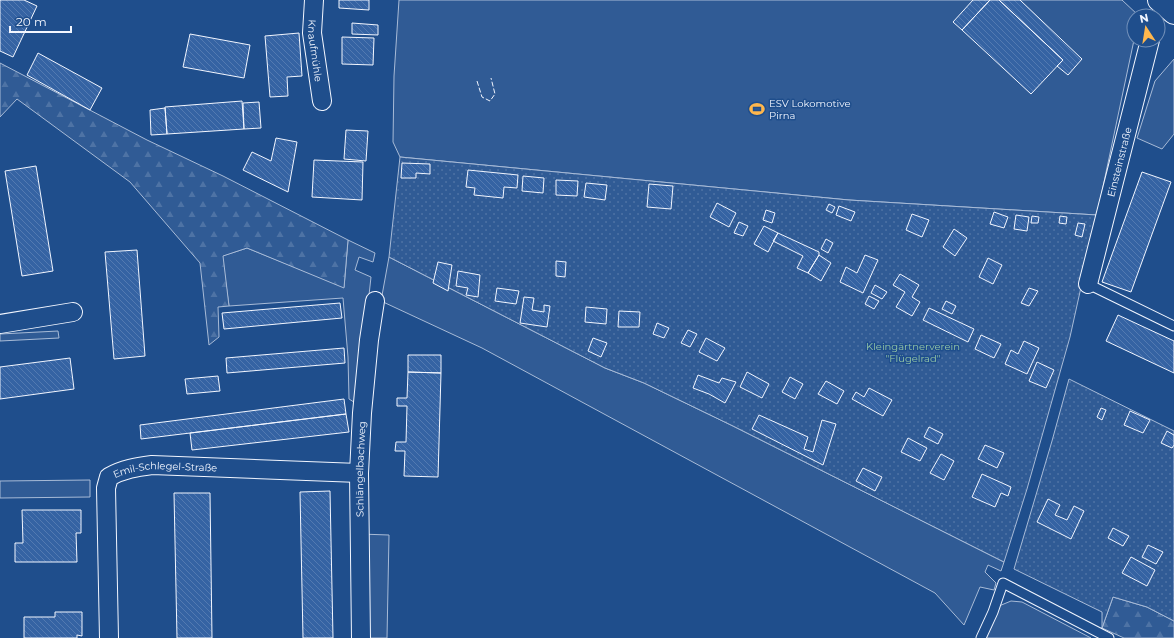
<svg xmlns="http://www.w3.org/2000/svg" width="1174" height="638" viewBox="0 0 1174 638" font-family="Montserrat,sans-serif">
<defs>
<pattern id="forest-firs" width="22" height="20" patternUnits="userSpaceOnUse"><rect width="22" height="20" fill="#305b95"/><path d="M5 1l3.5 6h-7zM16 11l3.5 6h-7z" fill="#4e73a5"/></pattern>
<pattern id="garden-dots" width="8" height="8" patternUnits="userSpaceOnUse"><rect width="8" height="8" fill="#305b95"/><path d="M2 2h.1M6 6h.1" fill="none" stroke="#4e73a5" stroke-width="1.8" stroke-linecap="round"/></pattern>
<pattern id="building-back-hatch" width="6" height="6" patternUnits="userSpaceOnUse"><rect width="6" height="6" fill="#3563a3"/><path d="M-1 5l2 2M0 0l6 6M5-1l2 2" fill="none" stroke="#537ab1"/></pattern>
</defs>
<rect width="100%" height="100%" fill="#1f4e8c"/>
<path fill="#305b95" stroke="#a8bbd7" d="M 399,0 L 1122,0 L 1139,16 L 1134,16 L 1134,40 L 1097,215 L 849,200 L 400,157 L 393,142 L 394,76 Z
M 1174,59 L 1174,134 L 1162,149 L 1137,138 L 1155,81 Z
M 348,240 L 375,253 L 373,262 L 359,257 L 355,270 L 371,277 L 357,404 L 349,399 L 348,357 L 343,298 L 229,306 L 222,256 L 247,248 L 344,287 Z
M 389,257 L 605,368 L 644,383 L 733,426 L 1004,562 L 1001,571 L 988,565 L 985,572 L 996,583 L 994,590 L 980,587 L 964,625 L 935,593 L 482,348 L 381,301 Z
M 58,331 L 59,338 L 0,341 L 0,334 Z
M 90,480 L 90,497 L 0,498 L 0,481 Z
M 360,534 L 389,535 L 387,638 L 361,638 Z
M 1011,601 L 1022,602 L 1091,638 L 985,638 L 999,606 Z"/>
<path fill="url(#forest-firs)" stroke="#a8bbd7" d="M 0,63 L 147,140 L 223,176 L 348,240 L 344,288 L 247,248 L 223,256 L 229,306 L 218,307 L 219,337 L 209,345 L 200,263 L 130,182 L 17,99 L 0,117 Z
M 1113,597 L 1147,607 L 1174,621 L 1174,638 L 1124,638 L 1102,628 Z"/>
<path fill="url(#garden-dots)" stroke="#a8bbd7" d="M 400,157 L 849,200 L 1097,215 L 1070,337 L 1027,489 L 1004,562 L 733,426 L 644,383 L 605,368 L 389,257 Z
M 1069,379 L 1174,431 L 1174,621 L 1147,607 L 1113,597 L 1102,628 L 1102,612 L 1014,569 L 1052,441 Z"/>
<path fill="url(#building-back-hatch)" stroke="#f2f6ff" d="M 0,0 L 24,0 L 37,6 L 13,57 L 0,51 Z
M 339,0 L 369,0 L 369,10 L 339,8 Z
M 973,0 L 990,0 L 962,30 L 953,22 Z
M 990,0 L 999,0 L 1063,60 L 1031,94 L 962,30 Z
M 999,0 L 1020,0 L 1082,59 L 1068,75 L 1057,66 L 1063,60 Z
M 352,23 L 378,25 L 378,35 L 352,34 Z
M 299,33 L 302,76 L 287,77 L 288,96 L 270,97 L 265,36 Z
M 190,34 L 250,45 L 244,78 L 183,67 Z
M 342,37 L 374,38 L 373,65 L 342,64 Z
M 38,53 L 102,88 L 90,110 L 27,75 Z
M 242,101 L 244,129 L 167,134 L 165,107 Z
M 259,102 L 261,128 L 244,129 L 243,103 Z
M 165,108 L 167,134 L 151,135 L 150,110 Z
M 346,130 L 368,131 L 366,161 L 344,159 Z
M 276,138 L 297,142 L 288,192 L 243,170 L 252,152 L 271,161 Z
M 314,160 L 363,162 L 362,200 L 312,197 Z
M 402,163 L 430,164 L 430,174 L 416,173 L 416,178 L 401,178 Z
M 36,166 L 53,271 L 22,276 L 5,171 Z
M 468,170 L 518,175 L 517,188 L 504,187 L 503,198 L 474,195 L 475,188 L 466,187 Z
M 1142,172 L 1171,182 L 1131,292 L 1102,282 Z
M 523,176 L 544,178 L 543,193 L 522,191 Z
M 556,180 L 578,181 L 577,196 L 556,195 Z
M 586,183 L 607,185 L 605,200 L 584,197 Z
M 649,184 L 673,186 L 671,209 L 647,207 Z
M 717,203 L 736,213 L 729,227 L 710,217 Z
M 829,204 L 835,207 L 832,213 L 826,210 Z
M 839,206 L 855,212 L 851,221 L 836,215 Z
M 766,210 L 775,213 L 772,223 L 763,220 Z
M 994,212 L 1008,217 L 1004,228 L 990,224 Z
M 912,214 L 929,220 L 922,237 L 906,230 Z
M 1016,215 L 1029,217 L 1027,231 L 1014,229 Z
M 1032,216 L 1039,217 L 1038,223 L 1031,223 Z
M 1060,216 L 1067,217 L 1066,224 L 1059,223 Z
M 739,222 L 748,226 L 743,236 L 734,233 Z
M 1078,223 L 1085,224 L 1082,237 L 1075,235 Z
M 764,226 L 778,233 L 768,252 L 754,244 Z
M 954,229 L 967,238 L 955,256 L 943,247 Z
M 778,233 L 819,252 L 819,255 L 808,273 L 797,268 L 803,256 L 773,241 Z
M 826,239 L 833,243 L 828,253 L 821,249 Z
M 137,250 L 145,356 L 114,359 L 105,252 Z
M 819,255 L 831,263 L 821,281 L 808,273 Z
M 865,255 L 878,260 L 863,293 L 840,282 L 846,267 L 857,273 Z
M 988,258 L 1002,265 L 993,284 L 979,277 Z
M 556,261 L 566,262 L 565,277 L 556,276 Z
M 438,262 L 452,265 L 448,291 L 433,283 Z
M 458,271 L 480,275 L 478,297 L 466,295 L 468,288 L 456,286 Z
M 900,274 L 919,285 L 912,297 L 920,302 L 912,316 L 896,307 L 905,292 L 893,285 Z
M 875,285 L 887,292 L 882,299 L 871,293 Z
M 497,288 L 519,291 L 516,304 L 495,301 Z
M 1029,288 L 1038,291 L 1029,306 L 1021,303 Z
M 869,296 L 879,301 L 874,309 L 865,304 Z
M 524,297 L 534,298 L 532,310 L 544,312 L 544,305 L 550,306 L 547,327 L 520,323 Z
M 946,301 L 956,306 L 952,314 L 942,309 Z
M 340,303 L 342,318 L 224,329 L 222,313 Z
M 586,307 L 607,309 L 606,324 L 585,322 Z
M 929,308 L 974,329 L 968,342 L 923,320 Z
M 619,311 L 640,312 L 639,327 L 618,327 Z
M 1118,315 L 1174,341 L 1174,373 L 1106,341 Z
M 657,323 L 669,328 L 664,338 L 653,334 Z
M 688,330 L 697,334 L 690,347 L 681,343 Z
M 981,335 L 1001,344 L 994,358 L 975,349 Z
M 593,338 L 607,343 L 601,357 L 588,351 Z
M 706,338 L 725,348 L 717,361 L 699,352 Z
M 1024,341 L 1039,348 L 1027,374 L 1005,364 L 1011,350 L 1018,354 Z
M 344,348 L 345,363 L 227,373 L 226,358 Z
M 408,355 L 441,355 L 441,373 L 408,372 Z
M 70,358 L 74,389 L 0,399 L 0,367 Z
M 1037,362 L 1054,370 L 1046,388 L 1029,381 Z
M 408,372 L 441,373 L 438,477 L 404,476 L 405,451 L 395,451 L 396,442 L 406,442 L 407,406 L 397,406 L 397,398 L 407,398 Z
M 747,372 L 769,384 L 762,398 L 740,387 Z
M 698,375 L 719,383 L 722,378 L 736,382 L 725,403 L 709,394 L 693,388 Z
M 218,376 L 220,391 L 187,394 L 185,379 Z
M 790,377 L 803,384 L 795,399 L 782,392 Z
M 826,381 L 844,391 L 837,404 L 818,394 Z
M 869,388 L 892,400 L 883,416 L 852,399 L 856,392 L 864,397 Z
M 344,399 L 346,414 L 141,439 L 140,425 Z
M 1101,408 L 1106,410 L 1102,420 L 1097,417 Z
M 1130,411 L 1150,420 L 1143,433 L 1124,425 Z
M 346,414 L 349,432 L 192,450 L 190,433 Z
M 759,415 L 808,437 L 804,449 L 813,452 L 822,420 L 836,424 L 823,465 L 752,429 Z
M 929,427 L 943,434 L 938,444 L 924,437 Z
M 1167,431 L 1174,435 L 1174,445 L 1172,448 L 1161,443 Z
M 908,438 L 927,448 L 920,461 L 901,452 Z
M 985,445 L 1004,453 L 997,468 L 978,459 Z
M 941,454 L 954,461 L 944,480 L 930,473 Z
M 863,468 L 882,477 L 875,491 L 856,481 Z
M 982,474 L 1011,487 L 1008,496 L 1001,493 L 995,507 L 972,497 Z
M 330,491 L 333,638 L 303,638 L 300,492 Z
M 174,493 L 210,493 L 212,638 L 177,638 Z
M 1048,499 L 1060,505 L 1055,515 L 1067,520 L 1074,506 L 1084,511 L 1071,539 L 1037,522 Z
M 22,510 L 81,510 L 81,533 L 76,533 L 77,562 L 15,562 L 15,543 L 23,543 Z
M 1113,528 L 1129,536 L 1123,546 L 1108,538 Z
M 1148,545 L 1163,552 L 1156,564 L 1142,557 Z
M 1131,557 L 1155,570 L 1147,586 L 1122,573 Z
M 55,612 L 82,612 L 82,636 L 77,635 L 77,638 L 24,638 L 24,617 L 55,617 Z"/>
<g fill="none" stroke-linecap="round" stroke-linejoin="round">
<g stroke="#f2f6ff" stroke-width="11">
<path id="lane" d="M 1088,284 L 1174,326
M 981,638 L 993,612 L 1003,583 L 1109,638"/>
</g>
<g stroke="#f2f6ff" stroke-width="20">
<g id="street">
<path id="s1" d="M 314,0 L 312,33 L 322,101"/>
<path id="s2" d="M 1088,284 L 1150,40"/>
<path d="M 0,324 L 73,312"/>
<path id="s3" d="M 109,638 L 106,488 L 109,477 C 123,469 137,467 152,465 L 359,473"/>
<path id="s4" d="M 361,638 L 359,473 L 362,413 L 369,340 L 375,301"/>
</g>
</g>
<g stroke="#f2f6ff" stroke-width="24">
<path id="secondary" d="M 1159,0 L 1174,13"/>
</g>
<use href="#lane" stroke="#1f4e8c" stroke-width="9"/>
<use href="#street" stroke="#1f4e8c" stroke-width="18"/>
<use href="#secondary" stroke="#1f4e8c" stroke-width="22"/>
<path stroke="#f2f6ff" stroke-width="1" stroke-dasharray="5 2" stroke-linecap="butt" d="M 477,81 L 482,97 L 490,101 L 495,94 L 491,78"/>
</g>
<defs>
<g id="stadium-bare" transform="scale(1.2)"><path d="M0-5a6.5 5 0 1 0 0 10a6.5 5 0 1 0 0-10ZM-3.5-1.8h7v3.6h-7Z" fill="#ffb74d" stroke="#1f4e8c" stroke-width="2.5" paint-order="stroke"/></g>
</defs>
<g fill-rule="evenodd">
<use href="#stadium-bare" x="757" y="109"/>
</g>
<g text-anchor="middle" stroke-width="3" stroke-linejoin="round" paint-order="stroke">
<g font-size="10" fill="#f2f6ff" stroke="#1f4e8c">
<text dy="4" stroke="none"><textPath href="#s1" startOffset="51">Knaufmühle</textPath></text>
<text dy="4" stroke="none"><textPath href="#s2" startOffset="126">Einsteinstraße</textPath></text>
<text dy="4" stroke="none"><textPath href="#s4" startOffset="169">Schlängelbachweg</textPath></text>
<text dy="4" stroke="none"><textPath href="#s3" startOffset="219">Emil-Schlegel-Straße</textPath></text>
</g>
<g font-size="10" fill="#f2f6ff" stroke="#1f4e8c" text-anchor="start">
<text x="769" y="107">ESV Lokomotive<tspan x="769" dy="12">Pirna</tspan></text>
</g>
<g font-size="10" fill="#97c8a6" stroke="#1f4e8c">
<text x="913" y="350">Kleingärtnerverein<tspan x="913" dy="12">"Flügelrad"</tspan></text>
</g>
</g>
<g transform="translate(1146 28) rotate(348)"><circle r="19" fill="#1f4e8c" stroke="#7391ba"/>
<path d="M0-3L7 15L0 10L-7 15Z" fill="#ffb74d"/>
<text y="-6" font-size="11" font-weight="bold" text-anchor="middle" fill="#f2f6ff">N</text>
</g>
<path d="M10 26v6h61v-6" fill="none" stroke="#f2f6ff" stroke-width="2"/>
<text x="16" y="26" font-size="12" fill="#f2f6ff" stroke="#1f4e8c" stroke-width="3" paint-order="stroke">20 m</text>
</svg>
